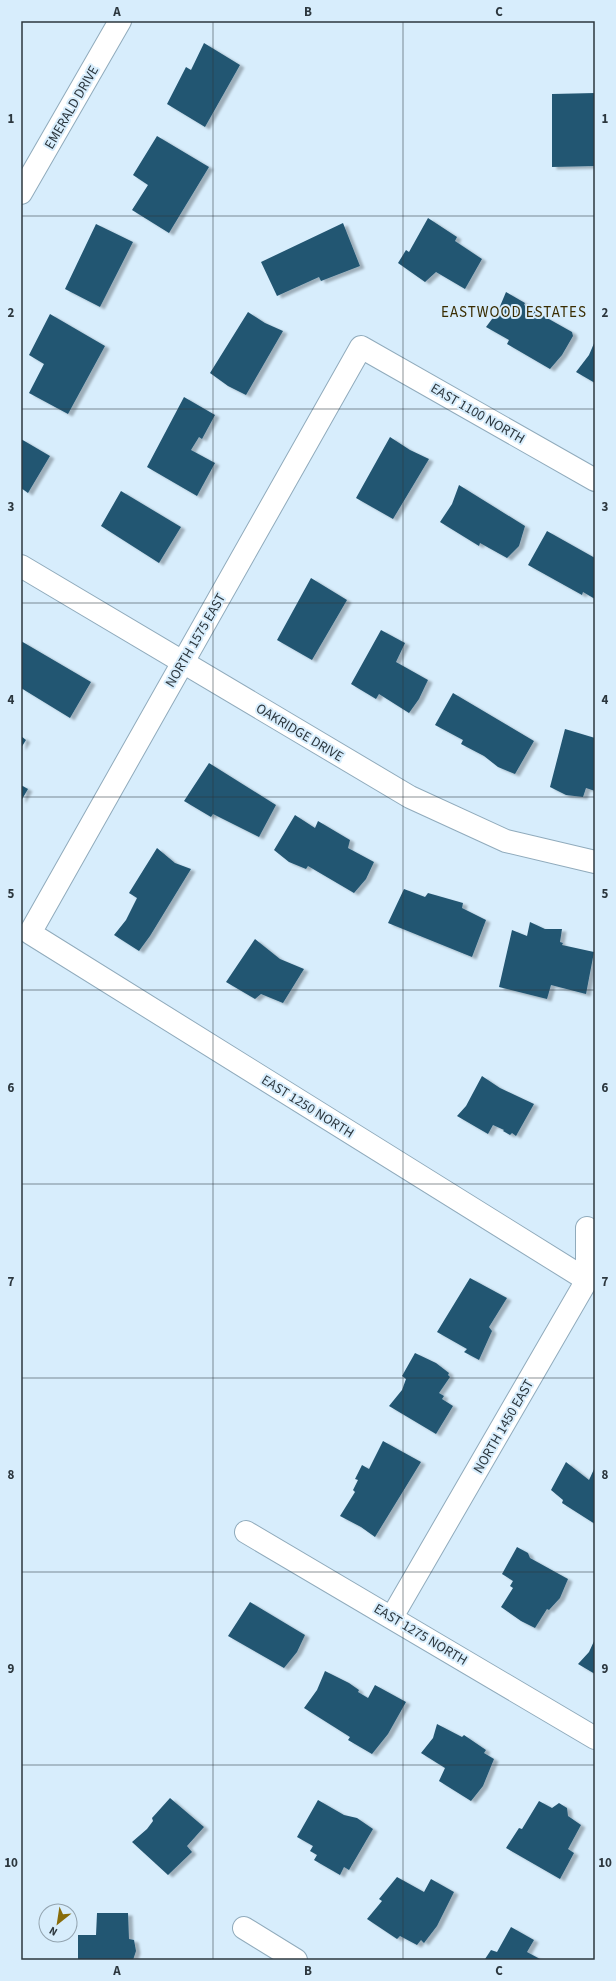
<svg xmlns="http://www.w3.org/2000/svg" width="616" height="1981" viewBox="0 0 616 1981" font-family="'Source Sans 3',sans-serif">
<defs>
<filter id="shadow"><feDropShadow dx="4.5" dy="2.5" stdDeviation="1" flood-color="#0004"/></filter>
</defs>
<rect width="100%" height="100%" fill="#d7edfc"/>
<path fill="#235672" filter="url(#shadow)" d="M 204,43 L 240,65 L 205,127 L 167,104 L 186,67 L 191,70 Z
M 595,93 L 595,166 L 552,167 L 552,94 Z
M 157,136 L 209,167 L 169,233 L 132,210 L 148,185 L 133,175 Z
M 428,218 L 457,237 L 455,241 L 482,259 L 465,289 L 436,272 L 425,282 L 398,263 L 406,250 L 409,252 Z
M 343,223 L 360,266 L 321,281 L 319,277 L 277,296 L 261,262 Z
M 96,224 L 133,242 L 100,307 L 65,289 Z
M 506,292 L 525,303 L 524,305 L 572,332 L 573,336 L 562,355 L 550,369 L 507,344 L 509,340 L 486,327 L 498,311 Z
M 248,312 L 265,323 L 283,331 L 246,395 L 228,386 L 210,373 Z
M 50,314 L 105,346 L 68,414 L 29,393 L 44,364 L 29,355 Z
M 595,341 L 595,383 L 576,372 L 589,355 Z
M 184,397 L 215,415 L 202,439 L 199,437 L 191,450 L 215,463 L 197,496 L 147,467 Z
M 390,437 L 410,450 L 429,459 L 393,519 L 356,498 Z
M 21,439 L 50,456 L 28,493 L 21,488 Z
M 459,485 L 525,526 L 519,546 L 507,558 L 480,543 L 479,546 L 440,522 L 452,504 Z
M 121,491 L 181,527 L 159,563 L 101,526 Z
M 547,531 L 595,558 L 595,599 L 583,592 L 582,595 L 528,565 Z
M 311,578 L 347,600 L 312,660 L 277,640 Z
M 381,630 L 405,643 L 396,662 L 428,680 L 419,699 L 409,713 L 379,694 L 376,699 L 351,684 Z
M 21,641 L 91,682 L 70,718 L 21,688 Z
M 453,693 L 534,741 L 515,774 L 498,767 L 484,756 L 461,744 L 463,740 L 435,725 Z
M 565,729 L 595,738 L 595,791 L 586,788 L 583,797 L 566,795 L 550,787 Z
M 21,736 L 26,740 L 21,748 Z
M 209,763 L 276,805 L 259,837 L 213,814 L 211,817 L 184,801 Z
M 21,785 L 28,789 L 21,801 Z
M 295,815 L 315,828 L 318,821 L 350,840 L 348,848 L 374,862 L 366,879 L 354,893 L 308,866 L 306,869 L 289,862 L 274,850 Z
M 157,848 L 175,863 L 191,869 L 150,936 L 139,951 L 114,935 L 126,920 L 137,898 L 129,893 Z
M 404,889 L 425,897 L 428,893 L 463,903 L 462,908 L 486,920 L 472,957 L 388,923 Z
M 530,922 L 545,929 L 562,929 L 560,942 L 563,943 L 562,945 L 594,952 L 586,994 L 551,985 L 547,999 L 499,987 L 512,930 L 527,936 Z
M 255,939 L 280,959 L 304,969 L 283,1003 L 261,994 L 255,999 L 226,982 Z
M 482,1076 L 500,1088 L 534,1104 L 516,1136 L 512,1133 L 510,1135 L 503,1131 L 504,1130 L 493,1125 L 488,1134 L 457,1116 L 466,1106 Z
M 470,1278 L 507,1298 L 489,1327 L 492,1331 L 479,1360 L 464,1352 L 467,1349 L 437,1332 Z
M 415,1353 L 436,1363 L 449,1373 L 448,1375 L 450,1377 L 439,1393 L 444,1396 L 442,1399 L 453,1406 L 436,1434 L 389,1406 L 402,1390 L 406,1379 L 402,1376 Z
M 383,1441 L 421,1462 L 375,1537 L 361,1527 L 340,1516 L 355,1492 L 353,1490 L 358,1480 L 355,1479 L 362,1465 L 369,1469 Z
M 566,1462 L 589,1480 L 595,1467 L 595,1524 L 562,1503 L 563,1500 L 551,1490 Z
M 517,1547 L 528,1553 L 530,1558 L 568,1579 L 560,1598 L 549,1610 L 547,1609 L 535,1628 L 521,1621 L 501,1607 L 513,1588 L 510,1586 L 513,1581 L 502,1574 Z
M 250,1602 L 305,1635 L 297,1652 L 284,1668 L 228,1636 Z
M 595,1639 L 595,1674 L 578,1664 L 589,1652 Z
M 325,1671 L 349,1683 L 359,1690 L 358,1692 L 368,1698 L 375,1685 L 406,1702 L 388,1734 L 372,1754 L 348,1740 L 350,1737 L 304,1708 L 317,1690 Z
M 437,1724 L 462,1737 L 464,1735 L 486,1750 L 484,1753 L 494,1759 L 483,1786 L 471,1801 L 439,1781 L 445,1768 L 421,1753 L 433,1738 Z
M 170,1798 L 204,1827 L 187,1846 L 192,1852 L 168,1875 L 132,1842 L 147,1829 L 153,1821 L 152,1818 Z
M 318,1800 L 344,1815 L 357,1818 L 373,1829 L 349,1870 L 344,1867 L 340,1875 L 314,1860 L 317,1855 L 310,1851 L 313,1846 L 297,1837 Z
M 539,1801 L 552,1808 L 559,1803 L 567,1808 L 568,1816 L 581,1825 L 568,1849 L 574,1853 L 560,1879 L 506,1848 L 519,1828 L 522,1829 Z
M 397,1877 L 424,1892 L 431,1879 L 454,1892 L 437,1926 L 424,1943 L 421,1940 L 417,1945 L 400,1936 L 397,1939 L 367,1919 L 382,1901 L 379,1899 Z
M 97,1913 L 128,1913 L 129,1939 L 134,1940 L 136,1951 L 133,1960 L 78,1960 L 78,1935 L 96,1935 Z
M 511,1927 L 534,1940 L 527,1952 L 540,1959 L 539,1960 L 485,1959 L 491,1950 L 497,1952 Z"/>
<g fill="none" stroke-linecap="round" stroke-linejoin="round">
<g stroke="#90abbc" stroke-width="24">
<path id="street" d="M 21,566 L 410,797 L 506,841 L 595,862
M 587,1280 L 30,933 L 361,347 L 595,480
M 246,1532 L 595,1738
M 392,1617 L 587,1280 L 587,1228
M 244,1928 L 296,1960"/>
</g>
<g stroke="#90abbc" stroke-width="24">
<path id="secondary" d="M 21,193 L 120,21"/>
</g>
<use href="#street" stroke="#fff" stroke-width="22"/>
<use href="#secondary" stroke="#fff" stroke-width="22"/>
</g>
<path fill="none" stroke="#2c373e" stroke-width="1" stroke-opacity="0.55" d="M 213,21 L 213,1960M 403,21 L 403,1960M 21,216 L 595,216M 21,409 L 595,409M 21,603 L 595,603M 21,797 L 595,797M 21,990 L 595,990M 21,1184 L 595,1184M 21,1378 L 595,1378M 21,1572 L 595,1572M 21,1765 L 595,1765"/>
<g text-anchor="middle" stroke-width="4" stroke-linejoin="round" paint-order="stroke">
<g font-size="14" fill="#2c373e" stroke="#d7edfc">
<text transform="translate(71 107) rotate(-60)" y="5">EMERALD DRIVE</text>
<text transform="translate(478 413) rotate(30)" y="5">EAST 1100 NORTH</text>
<text transform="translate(195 640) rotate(-60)" y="5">NORTH 1575 EAST</text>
<text transform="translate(300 732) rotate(31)" y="5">OAKRIDGE DRIVE</text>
<text transform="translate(308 1106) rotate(32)" y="5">EAST 1250 NORTH</text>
<text transform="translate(503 1426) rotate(-60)" y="5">NORTH 1450 EAST</text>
<text transform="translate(421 1634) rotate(31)" y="5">EAST 1275 NORTH</text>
</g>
<g font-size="15" letter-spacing="1" fill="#392c01" stroke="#d7edfc">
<text x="514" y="317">EASTWOOD ESTATES</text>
</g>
</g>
<rect width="616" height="1981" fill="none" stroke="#d7edfc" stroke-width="44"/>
<g transform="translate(58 1923) rotate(210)"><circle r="19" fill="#d7edfc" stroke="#93a4b0"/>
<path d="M0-3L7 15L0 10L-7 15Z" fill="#886c0a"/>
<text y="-6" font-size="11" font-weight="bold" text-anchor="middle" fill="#2c373e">N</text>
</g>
<rect x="22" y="22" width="572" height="1937" fill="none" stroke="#2c373e" stroke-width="1.5"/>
<g font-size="13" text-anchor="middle" font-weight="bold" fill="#2c373e">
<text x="117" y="16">A</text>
<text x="308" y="16">B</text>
<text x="499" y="16">C</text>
<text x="11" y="123">1</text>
<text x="605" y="123">1</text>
<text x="11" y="317">2</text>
<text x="605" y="317">2</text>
<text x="11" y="511">3</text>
<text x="605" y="511">3</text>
<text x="11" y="704">4</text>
<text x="605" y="704">4</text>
<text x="11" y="898">5</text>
<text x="605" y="898">5</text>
<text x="11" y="1092">6</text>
<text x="605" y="1092">6</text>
<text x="11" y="1286">7</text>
<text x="605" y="1286">7</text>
<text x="11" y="1479">8</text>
<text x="605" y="1479">8</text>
<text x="11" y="1673">9</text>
<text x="605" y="1673">9</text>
<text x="11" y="1867">10</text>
<text x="605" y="1867">10</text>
<text x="117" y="1975">A</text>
<text x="308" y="1975">B</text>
<text x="499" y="1975">C</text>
</g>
</svg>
